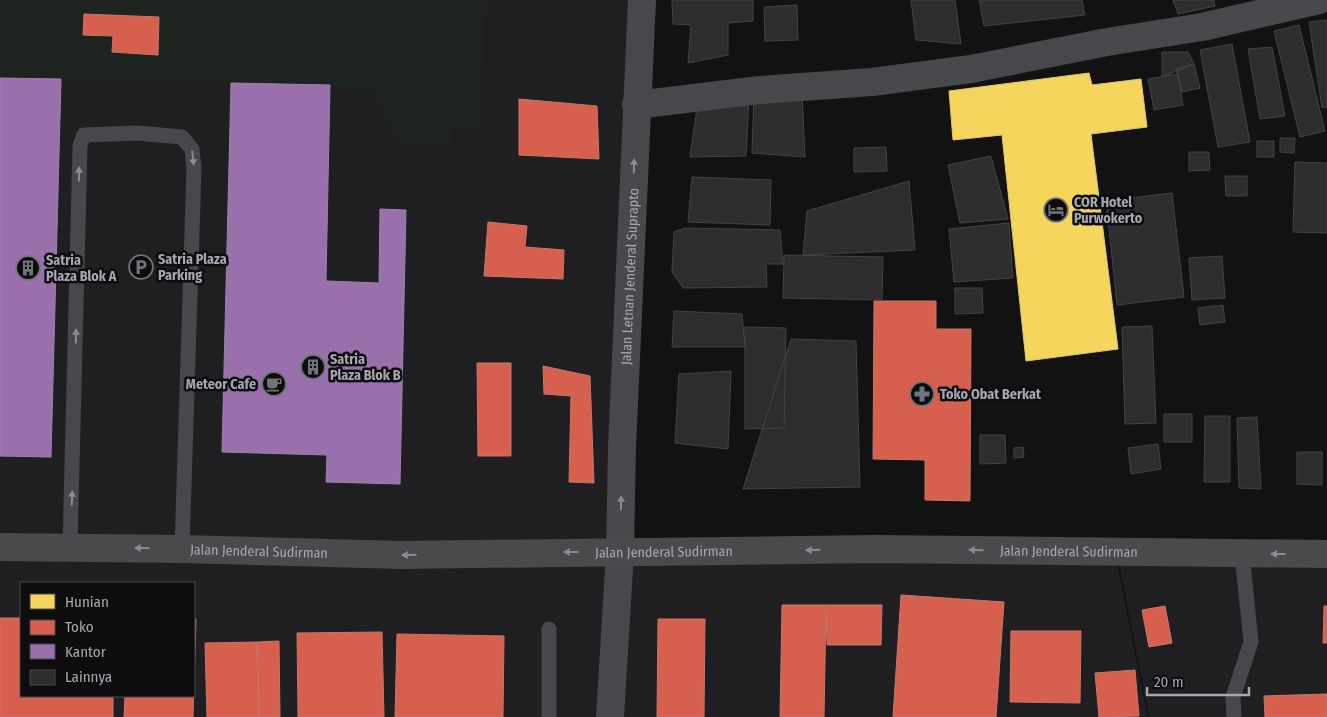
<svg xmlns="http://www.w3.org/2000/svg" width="1327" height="717" viewBox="0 0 1327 717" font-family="'Fira Sans Condensed',sans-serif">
<rect width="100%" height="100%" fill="#121213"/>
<path fill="#1f1f21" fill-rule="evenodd" d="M 0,0 L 640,0 L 619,553 L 1114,548 L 1148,717 L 0,717 ZM 21,583 L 194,583 L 194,696 L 21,696 Z
M 1116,548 L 1327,550 L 1327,717 L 1149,717 Z"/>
<path fill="#1d231e" d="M 0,0 L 487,0 L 479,128 L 453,126 L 451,148 L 398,143 L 373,92 L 330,85 L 0,78 Z"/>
<path fill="#f6d55c" stroke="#dec876" d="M 1089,73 L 1092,85 L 1141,79 L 1147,127 L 1091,134 L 1118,349 L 1026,361 L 1002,135 L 953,140 L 949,91 Z"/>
<path fill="#d6604d" stroke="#c7766c" d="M 84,14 L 159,17 L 158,55 L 112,52 L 113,36 L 83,35 Z
M 519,99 L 597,106 L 599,159 L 519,155 Z
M 488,222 L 527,226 L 525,247 L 564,250 L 563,279 L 484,276 Z
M 874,301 L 936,301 L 936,329 L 971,329 L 970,501 L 925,500 L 925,460 L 873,459 Z
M 477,363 L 511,363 L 511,456 L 478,456 Z
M 543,366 L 590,376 L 594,483 L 569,482 L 571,396 L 544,394 Z
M 901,595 L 1004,602 L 996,717 L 893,717 Z
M 782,605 L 826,605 L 824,717 L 780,717 Z
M 826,605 L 882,605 L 881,645 L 827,645 Z
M 1165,606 L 1172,643 L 1149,647 L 1142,610 Z
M 1324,606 L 1327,606 L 1327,643 L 1323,643 Z
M 0,618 L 21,618 L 21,696 L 113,696 L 113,717 L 0,717 Z
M 194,619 L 196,619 L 193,717 L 124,717 L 125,696 L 194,696 Z
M 658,619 L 705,619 L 704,717 L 657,717 Z
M 1011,631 L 1081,631 L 1080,703 L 1010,702 Z
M 382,632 L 384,717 L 298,717 L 297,633 Z
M 397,634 L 504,636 L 503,717 L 395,717 Z
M 279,641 L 280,717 L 259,717 L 257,642 Z
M 257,642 L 259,717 L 207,717 L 205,643 Z
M 1135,670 L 1139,716 L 1099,717 L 1095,673 Z
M 1327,694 L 1327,717 L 1265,717 L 1264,696 Z"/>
<path fill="#9970ab" stroke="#9d81ad" d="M 0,78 L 61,79 L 51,457 L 0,456 Z
M 231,83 L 330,85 L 326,281 L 379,283 L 380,209 L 406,210 L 400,484 L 326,482 L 327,455 L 222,452 Z"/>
<path fill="#2d2d2e" stroke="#424346" d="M 672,0 L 753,0 L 753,21 L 728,23 L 728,55 L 688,63 L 691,25 L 673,24 Z
M 911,0 L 955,0 L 961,44 L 916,40 Z
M 979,0 L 1082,0 L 1085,15 L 984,26 Z
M 1173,0 L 1214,0 L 1215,6 L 1178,14 Z
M 797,5 L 798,40 L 765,41 L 764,7 Z
M 1327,20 L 1327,107 L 1322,108 L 1309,22 Z
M 1299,25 L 1325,131 L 1300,137 L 1274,31 Z
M 1232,44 L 1250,142 L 1218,147 L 1200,50 Z
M 1272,47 L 1285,116 L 1260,119 L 1248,49 Z
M 1162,52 L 1188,52 L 1194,64 L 1162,77 Z
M 1194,64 L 1200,88 L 1182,92 L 1176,69 Z
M 1178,74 L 1183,105 L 1154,110 L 1148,79 Z
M 802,93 L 805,157 L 752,153 L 754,96 Z
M 749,97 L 746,156 L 690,157 L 698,101 Z
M 1280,138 L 1295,138 L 1294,153 L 1280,152 Z
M 1257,141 L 1274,141 L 1274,157 L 1257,157 Z
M 886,147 L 887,171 L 854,172 L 854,148 Z
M 1189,152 L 1209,152 L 1210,170 L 1189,171 Z
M 991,156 L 1008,219 L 960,223 L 948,165 Z
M 1295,162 L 1327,163 L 1327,233 L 1293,232 Z
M 1225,176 L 1247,176 L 1247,196 L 1226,196 Z
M 692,177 L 771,180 L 770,225 L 688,222 Z
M 909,181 L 915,250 L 803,255 L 807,211 Z
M 1172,193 L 1184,297 L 1117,305 L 1106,201 Z
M 1009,223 L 1013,278 L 954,282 L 949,229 Z
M 685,228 L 780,230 L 783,264 L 766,264 L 767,287 L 683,288 L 672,272 L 674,232 Z
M 784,255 L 883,257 L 882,300 L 783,298 Z
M 1222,256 L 1225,298 L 1192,300 L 1189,258 Z
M 955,288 L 982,288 L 983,313 L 955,314 Z
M 1223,305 L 1225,322 L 1200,325 L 1198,308 Z
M 674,311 L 742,314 L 745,347 L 672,347 Z
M 1152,326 L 1156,423 L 1125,424 L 1122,327 Z
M 745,327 L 786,328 L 784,428 L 745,429 Z
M 791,339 L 856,341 L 860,487 L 743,489 Z
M 731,371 L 728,449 L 675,443 L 679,374 Z
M 1164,414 L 1192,414 L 1192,442 L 1164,442 Z
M 1205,416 L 1230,416 L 1230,482 L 1204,482 Z
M 1257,417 L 1261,489 L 1239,488 L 1237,418 Z
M 980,435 L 1005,435 L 1006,463 L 980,464 Z
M 1158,444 L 1161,469 L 1131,474 L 1128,448 Z
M 1023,447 L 1024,457 L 1014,458 L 1014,448 Z
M 1297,452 L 1322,452 L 1322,485 L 1297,484 Z"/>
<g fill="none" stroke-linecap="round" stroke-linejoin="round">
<path stroke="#47484b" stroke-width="15" d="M 70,547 L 80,146 L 84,135 L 137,133 L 182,137 L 192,149 L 194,169 L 182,549
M 549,717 L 549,629
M 1234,717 L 1233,697 L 1251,642 L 1242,554"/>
<path stroke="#47484b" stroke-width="28" d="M 636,105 L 760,90 L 872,82 L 971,69 L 1107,42 L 1202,27 L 1319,0"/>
<path stroke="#47484b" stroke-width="28" id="s1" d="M 610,717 L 620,552 L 622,447 L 642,0"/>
<path stroke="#4a4a4d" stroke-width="28" id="s2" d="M 0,547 L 182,549 L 401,555 L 875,549 L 1327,554"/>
</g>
<defs><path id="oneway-solid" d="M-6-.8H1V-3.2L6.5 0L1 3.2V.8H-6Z" transform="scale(1.25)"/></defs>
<g fill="#898b94">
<use href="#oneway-solid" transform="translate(193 158) rotate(84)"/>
<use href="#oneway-solid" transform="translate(634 166) rotate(-88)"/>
<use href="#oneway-solid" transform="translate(79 174) rotate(-90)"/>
<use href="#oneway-solid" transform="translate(76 336) rotate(-89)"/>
<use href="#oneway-solid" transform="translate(72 498) rotate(-88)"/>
<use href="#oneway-solid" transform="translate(621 503) rotate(-89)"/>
</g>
<g fill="#8a8c94">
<use href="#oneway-solid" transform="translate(142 548) rotate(-179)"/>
<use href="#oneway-solid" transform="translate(813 550) rotate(179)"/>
<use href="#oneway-solid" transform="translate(976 550) rotate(-179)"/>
<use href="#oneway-solid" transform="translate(571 552) rotate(-180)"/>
<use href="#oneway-solid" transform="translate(1278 554) rotate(-180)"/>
<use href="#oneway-solid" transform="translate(409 555) rotate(179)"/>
</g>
<defs>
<g id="hotel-ring" transform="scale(1.25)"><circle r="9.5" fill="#0d0d0e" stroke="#72747b" stroke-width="1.5"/><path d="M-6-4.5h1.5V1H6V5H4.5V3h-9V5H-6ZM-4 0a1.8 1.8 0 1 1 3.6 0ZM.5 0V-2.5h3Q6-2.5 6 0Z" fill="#72747b"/></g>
<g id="parking-ring" transform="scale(1.25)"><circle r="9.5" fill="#0d0d0e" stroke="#72747b" stroke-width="1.5"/><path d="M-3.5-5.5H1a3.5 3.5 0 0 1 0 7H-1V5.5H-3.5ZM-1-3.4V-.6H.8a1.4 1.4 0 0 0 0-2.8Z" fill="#72747b"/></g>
<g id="building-ring" transform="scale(1.25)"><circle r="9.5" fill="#0d0d0e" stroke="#72747b" stroke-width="1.5"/><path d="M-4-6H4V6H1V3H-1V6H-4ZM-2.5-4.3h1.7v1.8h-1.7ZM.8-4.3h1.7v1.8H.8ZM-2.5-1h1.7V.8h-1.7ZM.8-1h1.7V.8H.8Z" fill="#72747b"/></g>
<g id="cafe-ring" transform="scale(1.25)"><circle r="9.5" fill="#0d0d0e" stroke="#72747b" stroke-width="1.5"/><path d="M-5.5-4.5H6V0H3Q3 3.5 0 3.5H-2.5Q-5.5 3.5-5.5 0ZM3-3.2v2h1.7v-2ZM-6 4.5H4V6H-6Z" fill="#72747b"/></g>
<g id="pharmacy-ring" transform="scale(1.25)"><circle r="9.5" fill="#0d0d0e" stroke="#72747b" stroke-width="1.5"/><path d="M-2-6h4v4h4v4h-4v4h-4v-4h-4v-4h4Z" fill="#72747b"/></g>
</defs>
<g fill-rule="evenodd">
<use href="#hotel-ring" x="1056" y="210"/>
<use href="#parking-ring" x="141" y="267"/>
<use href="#building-ring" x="28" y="268"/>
<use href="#building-ring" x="313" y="367"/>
<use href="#cafe-ring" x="274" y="384"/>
<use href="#pharmacy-ring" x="922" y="394"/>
</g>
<g text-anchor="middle" stroke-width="5" stroke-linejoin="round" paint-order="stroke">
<g font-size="14" font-weight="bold" fill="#a5a8b3" stroke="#0d0d0e" text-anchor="start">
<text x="1074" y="207">COR Hotel<tspan x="1074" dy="16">Purwokerto</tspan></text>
<text x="158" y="264">Satria Plaza<tspan x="158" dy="16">Parking</tspan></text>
<text x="46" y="265">Satria<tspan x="46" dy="16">Plaza Blok A</tspan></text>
<text x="330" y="364">Satria<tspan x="330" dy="16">Plaza Blok B</tspan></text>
<text x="256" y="389" text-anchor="end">Meteor Cafe</text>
<text x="940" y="399">Toko Obat Berkat</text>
</g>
<g font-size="14" fill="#a5a8b3" stroke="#0d0d0e">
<text dy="5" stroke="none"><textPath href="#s1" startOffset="441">Jalan Letnan Jenderal Suprapto</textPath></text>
<text dy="5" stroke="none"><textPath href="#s2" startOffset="259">Jalan Jenderal Sudirman</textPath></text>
<text dy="5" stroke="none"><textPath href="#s2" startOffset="664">Jalan Jenderal Sudirman</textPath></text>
<text dy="5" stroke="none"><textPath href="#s2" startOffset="1069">Jalan Jenderal Sudirman</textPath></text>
</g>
</g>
<rect x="20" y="582" width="175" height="115" fill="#0d0d0e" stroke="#4a4b50"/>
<rect x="30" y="594" width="25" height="15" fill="#f6d55c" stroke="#4a4b50"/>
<text x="65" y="607" font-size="15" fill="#a5a8b3">Hunian</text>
<rect x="30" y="620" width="25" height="15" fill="#d6604d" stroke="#4a4b50"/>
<text x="65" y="632" font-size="15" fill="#a5a8b3">Toko</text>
<rect x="30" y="644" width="25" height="15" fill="#9970ab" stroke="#4a4b50"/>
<text x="65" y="657" font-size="15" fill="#a5a8b3">Kantor</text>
<rect x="30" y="670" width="25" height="15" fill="#2d2d2e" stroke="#4a4b50"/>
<text x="65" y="682" font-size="15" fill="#a5a8b3">Lainnya</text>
<path d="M1147 687v8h102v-8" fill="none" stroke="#a5a8b3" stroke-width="2.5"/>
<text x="1154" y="687" font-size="15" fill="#a5a8b3" stroke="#0d0d0e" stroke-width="4" paint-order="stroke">20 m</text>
</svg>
